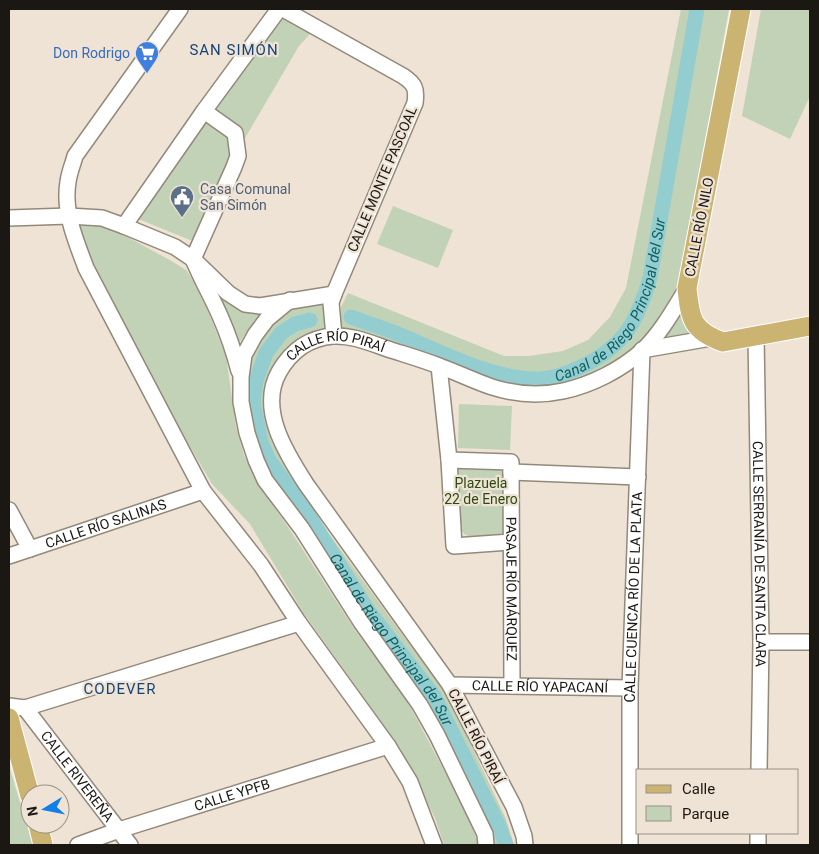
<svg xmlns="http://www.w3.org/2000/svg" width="819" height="854" viewBox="0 0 819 854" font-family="Roboto,sans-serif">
<rect width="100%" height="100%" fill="#eee3d4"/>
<path fill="#c2d2b6" d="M 681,9 L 729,9 L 680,277 L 673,301 L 661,320 L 635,352 L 584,380 L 542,389 L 492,380 L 359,330 L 341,328 L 341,307 L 348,293 L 504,356 L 529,356 L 563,351 L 588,340 L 610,317 L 626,288 Z
M 761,9 L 810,9 L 810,96 L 790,139 L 742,116 Z
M 278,15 L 310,34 L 299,46 L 231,162 L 195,242 L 136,218 Z
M 393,206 L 453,230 L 438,268 L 377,244 Z
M 79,225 L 101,226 L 118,232 L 168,259 L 186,270 L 194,282 L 206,306 L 226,356 L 236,427 L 244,455 L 257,482 L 290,530 L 355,630 L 396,685 L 412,710 L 467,814 L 479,845 L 444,845 L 435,818 L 400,748 L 303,612 L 250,524 L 212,484 L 171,414 L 93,266 Z
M 214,291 C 234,308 240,310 266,312 L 249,328 L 239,343 Z
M 326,304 L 326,333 L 295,343 L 265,411 L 267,425 L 272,442 L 289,472 L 327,531 L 404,637 L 446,692 L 506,819 L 514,845 L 493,845 L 494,840 L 483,815 L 269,478 L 248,421 L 247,372 L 255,349 L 273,323 L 283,313 L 292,308 Z
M 680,309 C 682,319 688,330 697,336 L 657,341 Z
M 459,404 L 512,406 L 510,450 L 458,448 Z
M 458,466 L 505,468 L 504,533 C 497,535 472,539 466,535 C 462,533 461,529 460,524 L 456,469 Z
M 9,766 L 33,845 L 9,845 Z"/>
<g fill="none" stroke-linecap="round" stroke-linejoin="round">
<g stroke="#93cdcf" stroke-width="15">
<path id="s1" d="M 351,317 C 367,323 383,328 398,334 C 439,351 489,378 534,379 C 552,380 569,373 585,365 C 626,344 637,321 650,278 L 697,9"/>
<path id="s2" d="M 310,320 L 295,324 L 281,333 L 266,353 L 256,381 L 253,402 L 261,442 L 269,460 L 307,513 L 367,609 L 434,696 L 498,824 L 506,845"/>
</g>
<g stroke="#93897b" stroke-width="18">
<g id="minor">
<path d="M 180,9 L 75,156 C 73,164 69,173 68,182 C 63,212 76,241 86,268 L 203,491 L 261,565 L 299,623 L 388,746 L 410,782 L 434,845"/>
<path d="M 283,9 L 403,76 C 415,84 417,89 415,103 L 334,294 L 331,303 L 334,336"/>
<path d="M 204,111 L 235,133 L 238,156 L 234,167 L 193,259 C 201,279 212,297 220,316 C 228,334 234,352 239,371"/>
<path d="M 9,218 L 69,216 L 102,218 L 124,226 L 175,247 L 193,259 L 228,293 L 245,304 L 260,306 L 334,294"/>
<path d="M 124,226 L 204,111 L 279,9"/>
<path d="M 290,300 L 267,319 L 255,335 L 244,355 L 241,377 L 241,402 L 247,433 L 256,460 L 265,480 L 302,529 L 361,622 L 420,705 L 437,735 L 485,834 L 486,845"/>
<path id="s3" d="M 756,336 L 761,642 L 759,770"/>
<path d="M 642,350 L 711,338"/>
<path d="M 439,366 L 449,460 L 454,546 L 511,542"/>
<path id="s4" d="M 449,460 L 511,462 L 512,686"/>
<path d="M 511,472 L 638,477"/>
<path d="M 9,510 L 30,549"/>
<path id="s5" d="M 9,556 L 203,491"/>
<path d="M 761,642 L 810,642"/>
<path id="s6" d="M 450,685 L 630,688"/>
<path d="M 9,706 L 25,708 L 299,623"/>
<path id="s7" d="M 25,708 L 130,845"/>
<path id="s8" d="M 78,845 L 119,830 L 388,746"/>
<path id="s9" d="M 525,845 L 524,836 L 514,807 L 450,685 L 306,484 C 286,453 258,409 279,372 C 291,351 308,338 333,336 C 351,335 368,342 385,348 C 403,354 421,359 439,366 C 456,372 474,381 492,387 C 514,394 540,396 563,391 C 591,385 621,370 643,350 C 661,333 674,309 687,288"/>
<path id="s10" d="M 630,845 L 630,688 L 642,350"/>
<path d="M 758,845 L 758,833"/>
</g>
</g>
<g stroke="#fff" stroke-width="21">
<path id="major" d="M 741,9 L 687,288 C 690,319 692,331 723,342 L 810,326
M 9,718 L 30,796
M 38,824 L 43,845"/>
</g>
<use href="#minor" stroke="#fff" stroke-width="15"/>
<use href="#major" stroke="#cbb371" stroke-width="19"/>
</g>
<defs>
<g id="supermarket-pin" transform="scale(1.25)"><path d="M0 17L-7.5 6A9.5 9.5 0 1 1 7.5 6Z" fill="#3f7fe0" stroke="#eee3d4"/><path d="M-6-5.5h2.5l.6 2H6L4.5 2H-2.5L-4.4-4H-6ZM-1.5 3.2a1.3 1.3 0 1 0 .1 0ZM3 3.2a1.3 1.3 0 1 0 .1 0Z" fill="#fff"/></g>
<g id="civic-pin" transform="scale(1.25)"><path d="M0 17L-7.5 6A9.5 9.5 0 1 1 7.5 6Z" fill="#5c6f8a" stroke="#eee3d4"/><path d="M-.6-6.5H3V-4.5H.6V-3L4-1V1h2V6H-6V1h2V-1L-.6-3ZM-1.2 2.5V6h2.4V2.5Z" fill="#fff"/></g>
</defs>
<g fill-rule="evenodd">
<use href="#supermarket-pin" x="147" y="53"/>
<use href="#civic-pin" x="182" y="197"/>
</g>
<g text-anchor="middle" stroke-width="4.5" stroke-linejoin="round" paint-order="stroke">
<g font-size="14" fill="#366cbe" stroke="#eee3d4" text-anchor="end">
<text x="130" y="58">Don Rodrigo</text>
</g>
<g font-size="14" fill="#1b1712" stroke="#eee3d4">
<text transform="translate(382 179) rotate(-67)" y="5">CALLE MONTE PASCOAL</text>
<text transform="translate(699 227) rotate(-79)" y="5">CALLE RÍO NILO</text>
<text dy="5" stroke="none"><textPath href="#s9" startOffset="615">CALLE RÍO PIRAÍ</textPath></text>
<text dy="5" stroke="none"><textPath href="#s5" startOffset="102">CALLE RÍO SALINAS</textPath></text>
<text dy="5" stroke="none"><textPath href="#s3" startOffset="218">CALLE SERRANÍA DE SANTA CLARA</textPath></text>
<text dy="5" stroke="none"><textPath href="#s4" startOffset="189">PASAJE RÍO MÁRQUEZ</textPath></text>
<text dy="5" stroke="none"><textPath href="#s10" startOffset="248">CALLE CUENCA RÍO DE LA PLATA</textPath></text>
<text dy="5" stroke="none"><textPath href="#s6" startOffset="90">CALLE RÍO YAPACANÍ</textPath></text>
<text transform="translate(476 736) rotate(63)" y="5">CALLE RÍO PIRAÍ</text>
<text dy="5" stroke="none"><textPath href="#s7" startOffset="86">CALLE RIVEREÑA</textPath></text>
<text dy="5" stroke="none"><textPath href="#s8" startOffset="162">CALLE YPFB</textPath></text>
</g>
<g font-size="14" fill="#4e5e75" stroke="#eee3d4" text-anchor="start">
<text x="200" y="194">Casa Comunal<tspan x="200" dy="16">San Simón</tspan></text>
</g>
<g font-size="14" fill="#2e4a12" stroke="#eee3d4">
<text x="481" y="488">Plazuela<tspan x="481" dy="16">22 de Enero</tspan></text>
</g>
<g font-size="15" letter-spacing="1" fill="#164477" stroke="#eee3d4">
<text x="234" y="55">SAN SIMÓN</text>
<text x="120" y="694">CODEVER</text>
</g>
<g font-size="15" font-style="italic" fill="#0e6063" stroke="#eee3d4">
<text dy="5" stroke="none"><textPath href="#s1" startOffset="318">Canal de Riego Principal del Sur</textPath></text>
<text dy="5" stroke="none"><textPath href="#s2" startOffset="386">Canal de Riego Principal del Sur</textPath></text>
</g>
</g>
<rect width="819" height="854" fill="none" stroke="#1b1712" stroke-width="20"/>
<rect x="636" y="769" width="162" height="65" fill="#eee3d4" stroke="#9a9186"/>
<rect x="646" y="785" width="25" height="8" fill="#cbb371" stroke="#9a9186"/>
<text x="682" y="794" font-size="15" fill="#1b1712">Calle</text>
<rect x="646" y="806" width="25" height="15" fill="#c2d2b6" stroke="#9a9186"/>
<text x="682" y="819" font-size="15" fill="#1b1712">Parque</text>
<g transform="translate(45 809) rotate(260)"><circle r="24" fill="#eee3d4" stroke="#9a9186"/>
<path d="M0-4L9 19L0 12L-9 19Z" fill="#117fe6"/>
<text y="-8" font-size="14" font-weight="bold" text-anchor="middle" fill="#1b1712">N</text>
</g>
</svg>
